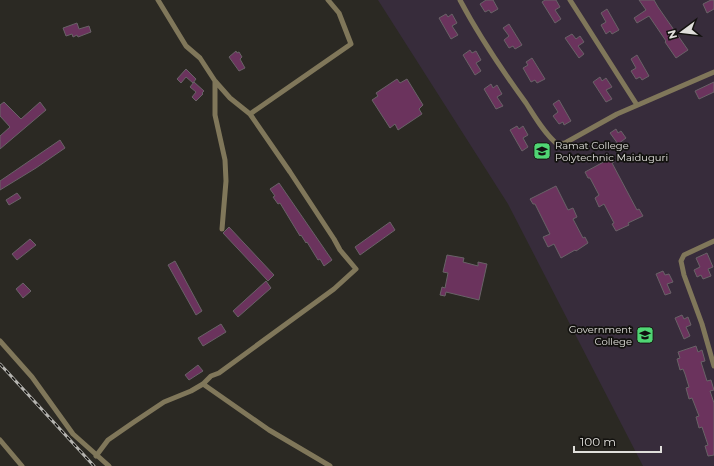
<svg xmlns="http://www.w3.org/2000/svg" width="714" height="466" viewBox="0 0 714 466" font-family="Montserrat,sans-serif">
<rect width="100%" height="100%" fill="#2b2923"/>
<path fill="#372c3b" d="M 378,0 L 714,0 L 714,466 L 643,466 L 508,204 Z"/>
<path fill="#6b335d" stroke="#696267" d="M 486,0 L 493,0 L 498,9 L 491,13 L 489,10 L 485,12 L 480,4 Z
M 545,0 L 556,0 L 560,7 L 555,10 L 561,19 L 555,23 L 542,2 Z
M 639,0 L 654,0 L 658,7 L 688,50 L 676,58 L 665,42 L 666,41 L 649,16 L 637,23 L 634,18 L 646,10 Z
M 711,0 L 714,0 L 714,9 L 707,13 L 703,4 Z
M 607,9 L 619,30 L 612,34 L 610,31 L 606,34 L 601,25 L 606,22 L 601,13 Z
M 446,14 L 448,17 L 452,14 L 457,23 L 452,26 L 458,35 L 451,39 L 439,18 Z
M 77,23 L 79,29 L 89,26 L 91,32 L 78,37 L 77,35 L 73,37 L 72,34 L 66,36 L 63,28 Z
M 509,24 L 522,45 L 515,49 L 513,46 L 509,48 L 504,40 L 509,36 L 503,28 Z
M 572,34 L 576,39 L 580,36 L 584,42 L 578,46 L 584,54 L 579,58 L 565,38 Z
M 470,50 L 472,53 L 476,51 L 481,60 L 476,63 L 481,71 L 475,75 L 463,55 Z
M 236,51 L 237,53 L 239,52 L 242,57 L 240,59 L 245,68 L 239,71 L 229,57 Z
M 637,55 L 649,76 L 642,80 L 640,77 L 636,79 L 631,71 L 636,68 L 631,59 Z
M 532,58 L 545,79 L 537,83 L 535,80 L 531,82 L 523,68 L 528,65 L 526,62 Z
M 186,69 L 196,79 L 193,83 L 186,77 L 181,83 L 177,79 Z
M 600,77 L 602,81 L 606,78 L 612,87 L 606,90 L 612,99 L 606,102 L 593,82 Z
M 397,79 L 400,83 L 407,79 L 423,105 L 419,109 L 422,114 L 398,130 L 395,124 L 390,128 L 372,100 L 378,96 L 376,93 Z
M 194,82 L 204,91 L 202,93 L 203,94 L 196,101 L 192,97 L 196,92 L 190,87 Z
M 714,82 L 714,92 L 699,99 L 695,91 Z
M 491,84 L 493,88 L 497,85 L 502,94 L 497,97 L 503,106 L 496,109 L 484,89 Z
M 559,100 L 571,121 L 564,125 L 563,122 L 559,124 L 553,116 L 558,112 L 553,104 Z
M 4,102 L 21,119 L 40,102 L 46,110 L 0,149 L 0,136 L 10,127 L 0,116 L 0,105 Z
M 517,126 L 519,129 L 523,126 L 528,135 L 523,138 L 528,147 L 522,151 L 510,130 Z
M 616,129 L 618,133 L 621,131 L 626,138 L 618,144 L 610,133 Z
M 60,140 L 65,148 L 36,168 L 0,190 L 0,181 Z
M 611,158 L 614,162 L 612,163 L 637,210 L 639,209 L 643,216 L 628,223 L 629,225 L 616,231 L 612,224 L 614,223 L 604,204 L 599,207 L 595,198 L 599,195 L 590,178 L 588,178 L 585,172 Z
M 279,183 L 332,260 L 324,266 L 320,259 L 318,260 L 307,242 L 306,243 L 301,235 L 300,236 L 280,203 L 278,204 L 273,197 L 275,196 L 270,189 Z
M 556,186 L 568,210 L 573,208 L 577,217 L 573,219 L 583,238 L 585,237 L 588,243 L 576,251 L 575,250 L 561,258 L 554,244 L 548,247 L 543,237 L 550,234 L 535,204 L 533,204 L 530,199 Z
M 17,193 L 21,198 L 9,205 L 6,200 Z
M 390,222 L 395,230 L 360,255 L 355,247 Z
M 229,227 L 274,275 L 268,281 L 223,233 Z
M 30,239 L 36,245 L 17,260 L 12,254 Z
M 707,253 L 713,267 L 708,269 L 711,276 L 703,279 L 701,275 L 697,277 L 694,270 L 700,267 L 696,258 Z
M 447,255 L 464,258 L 463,262 L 478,266 L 478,262 L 487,264 L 479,300 L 446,292 L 445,296 L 440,295 L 442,287 L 445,288 L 448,273 L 443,272 Z
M 175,261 L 202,311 L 196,315 L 168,265 Z
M 663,271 L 665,275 L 669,274 L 673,282 L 667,284 L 671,293 L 665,295 L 656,274 Z
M 266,281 L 271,288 L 238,317 L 233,311 Z
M 23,283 L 31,291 L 23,298 L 16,289 Z
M 682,315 L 684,319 L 688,317 L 691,325 L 686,327 L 690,336 L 684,339 L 675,318 Z
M 221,324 L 226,332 L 203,346 L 198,338 Z
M 696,346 L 698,352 L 702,350 L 705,361 L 701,362 L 707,381 L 711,380 L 714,390 L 710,391 L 714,403 L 714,455 L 708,456 L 705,446 L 708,445 L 702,427 L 699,428 L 696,417 L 699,416 L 694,403 L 692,398 L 689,399 L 686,388 L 689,387 L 685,374 L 683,369 L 680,370 L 677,359 L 680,358 L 678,352 Z
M 198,365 L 203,371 L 189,380 L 185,375 Z"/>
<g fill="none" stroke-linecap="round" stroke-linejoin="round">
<path stroke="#80775a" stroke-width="5" d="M 460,0 C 479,36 502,70 526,103 C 535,117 544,133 557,144 L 565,143 L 617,114 L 714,72
M 570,0 L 637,105
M 215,81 L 215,115 L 225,160 L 226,181 L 222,229
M 250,114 L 351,44 L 339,13 L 328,0
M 714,241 L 684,255 L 681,261 L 684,275 L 702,324 L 714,366
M 0,341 L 32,377 L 73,434 L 109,466
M 203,384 L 269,430 L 330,466
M 0,440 L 22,466
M 96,456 L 108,440 L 134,422 L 164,402 L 191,391 L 203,384 L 211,376 L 219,373 L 334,289 L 356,269 L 340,250 L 334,239 L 290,172 L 250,114 L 230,98 L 215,81 L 200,58 L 186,46 L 158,0"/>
<g stroke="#b5b4b0" stroke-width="3">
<path id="rail" d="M 0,364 L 94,466"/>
</g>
<use href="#rail" stroke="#13120f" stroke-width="1.5" stroke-dasharray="4.5" stroke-linecap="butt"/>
</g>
<defs>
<g id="school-square" transform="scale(0.9)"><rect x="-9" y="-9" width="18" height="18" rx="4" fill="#50d674" stroke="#13120f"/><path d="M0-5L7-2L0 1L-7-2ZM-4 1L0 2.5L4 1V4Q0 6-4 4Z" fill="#111"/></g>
</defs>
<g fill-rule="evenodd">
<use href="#school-square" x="542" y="151"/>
<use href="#school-square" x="645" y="335"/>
</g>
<g text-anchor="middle" stroke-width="3.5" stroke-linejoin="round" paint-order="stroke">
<g font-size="10" fill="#e0dfdb" stroke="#13120f" text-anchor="start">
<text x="555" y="149">Ramat College<tspan x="555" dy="12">Polytechnic Maiduguri</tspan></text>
<text x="632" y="333" text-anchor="end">Government<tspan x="632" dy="12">College</tspan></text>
</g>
</g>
<g transform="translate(682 32) rotate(255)" stroke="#13120f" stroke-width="3" paint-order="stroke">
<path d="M0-3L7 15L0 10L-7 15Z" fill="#e0dfdb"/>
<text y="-6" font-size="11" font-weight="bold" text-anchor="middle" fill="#e0dfdb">N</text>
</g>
<path d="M574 446v6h87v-6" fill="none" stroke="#e0dfdb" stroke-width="2"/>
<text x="580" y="446" font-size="12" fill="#e0dfdb" stroke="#13120f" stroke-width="3" paint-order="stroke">100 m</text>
</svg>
